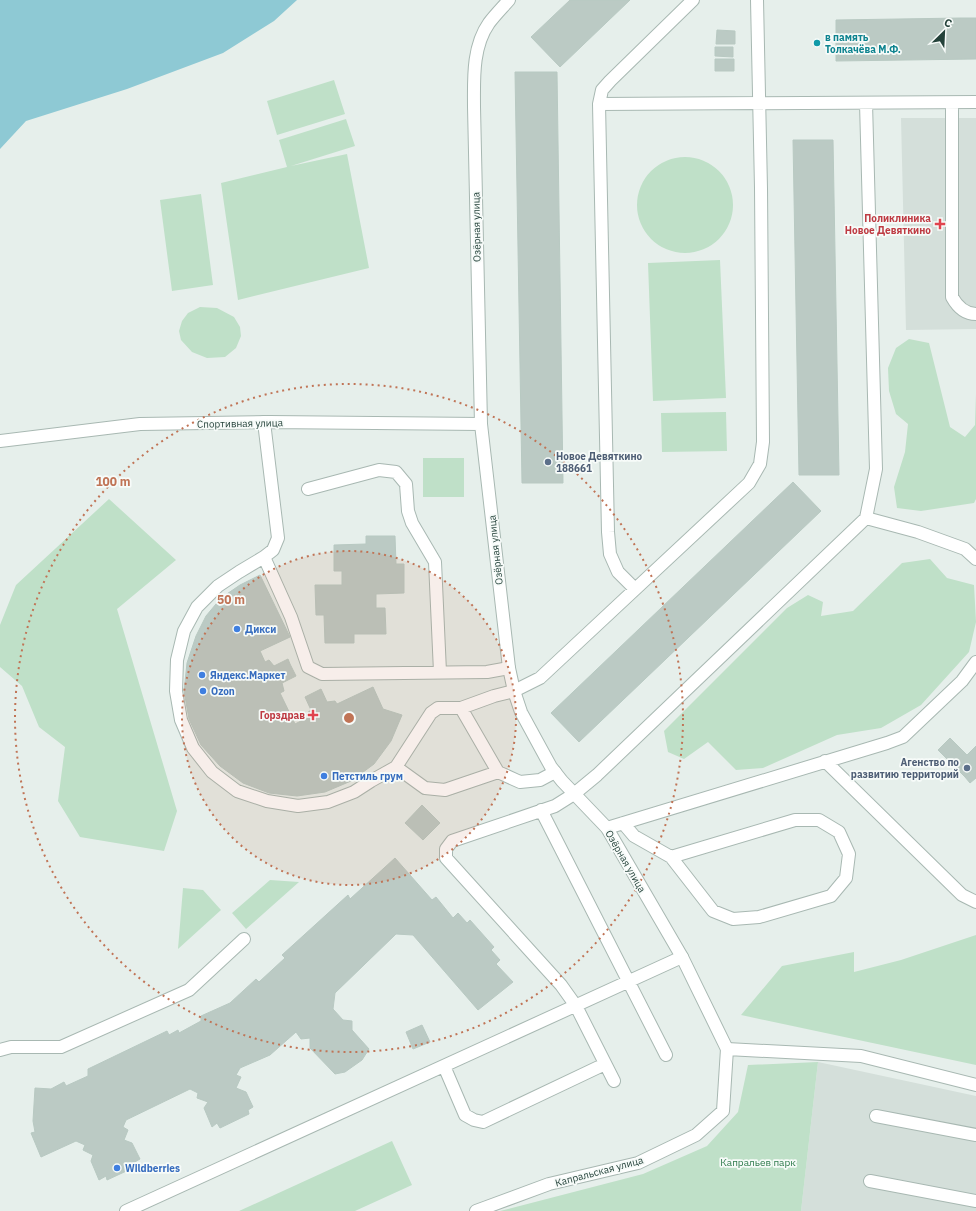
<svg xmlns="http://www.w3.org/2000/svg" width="976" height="1211" viewBox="0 0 976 1211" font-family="'IBM Plex Sans',sans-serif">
<rect width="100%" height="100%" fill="#e6efeb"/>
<path fill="#d4dfda" d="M 901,118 L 976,118 L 976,329 L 906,330 Z
M 818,1062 L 976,1096 L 976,1211 L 801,1211 Z"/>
<path fill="#bfe0c8" d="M 334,80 L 345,114 L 277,135 L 267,101 Z
M 346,119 L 355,146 L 291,166 L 347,154 L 369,268 L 238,300 L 221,183 L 287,167 L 279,140 Z
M637 205a48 48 0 1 1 96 0a48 48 0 1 1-96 0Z
M 201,194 L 213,285 L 172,291 L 160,200 Z
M 720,260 L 726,398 L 653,401 L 648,263 Z
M 200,307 L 217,308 L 234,317 L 240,327 L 241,336 L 236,348 L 225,357 L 207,358 L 192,352 L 181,340 L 179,331 L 182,321 L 188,313 Z
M 909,339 L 929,343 L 950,427 L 965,437 L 975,425 L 976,394 L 976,499 L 974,503 L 921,511 L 897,508 L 894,487 L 905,452 L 908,424 L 896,414 L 889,391 L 888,368 L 896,348 Z
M 726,412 L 727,451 L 662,452 L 661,413 Z
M 423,458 L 464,458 L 464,497 L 423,497 Z
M 109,499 L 176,560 L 117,609 L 177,811 L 164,851 L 80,837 L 58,801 L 65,747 L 39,727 L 22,686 L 0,667 L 0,625 L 16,585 Z
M 930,559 L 947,578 L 974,585 L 976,622 L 969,652 L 921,705 L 881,728 L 837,735 L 763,768 L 736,770 L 708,742 L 684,759 L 668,752 L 664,731 L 787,608 L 808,595 L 823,602 L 821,616 L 853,611 L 902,563 Z
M 270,880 L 299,882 L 246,929 L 232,913 Z
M 183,888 L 203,890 L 221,910 L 178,949 Z
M 976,935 L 976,1065 L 741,1015 L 782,966 L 854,952 L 854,972 L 901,960 Z
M 818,1062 L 801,1211 L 500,1211 L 643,1174 L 707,1146 L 738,1112 L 748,1065 Z
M 392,1141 L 412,1185 L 355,1211 L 239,1211 Z"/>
<path fill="#8ec9d4" d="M 0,0 L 297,0 L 274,21 L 223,53 L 127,89 L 26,121 L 0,149 Z"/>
<path fill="#bbcac4" stroke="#b8c9c2" d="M 570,0 L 630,0 L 560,67 L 531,37 Z
M 961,18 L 976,18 L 976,59 L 836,61 L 836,20 Z
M 717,30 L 735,31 L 735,44 L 716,44 Z
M 715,47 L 733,47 L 733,57 L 715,56 Z
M 715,59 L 734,59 L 734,71 L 715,71 Z
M 515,72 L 557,72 L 563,483 L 522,483 Z
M 793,140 L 833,140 L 839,475 L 799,475 Z
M 793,482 L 821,511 L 579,742 L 551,713 Z
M 366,536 L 395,536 L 396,564 L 404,564 L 404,593 L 376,594 L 376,608 L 385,608 L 386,634 L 354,634 L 354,643 L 325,643 L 324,615 L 316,615 L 315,585 L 342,585 L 342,571 L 334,571 L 334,545 L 366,544 Z
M 260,575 L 290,637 L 260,651 L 265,662 L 269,660 L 274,666 L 288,659 L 290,664 L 296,676 L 282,683 L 284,691 L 280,693 L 295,724 L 305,719 L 303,716 L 311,710 L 305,697 L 321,689 L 327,702 L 335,701 L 337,704 L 373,687 L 383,709 L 402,715 L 391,741 L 374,764 L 351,781 L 325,792 L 297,796 L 269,793 L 243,783 L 220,766 L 201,745 L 189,719 L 184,691 L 187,663 L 196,636 L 206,616 L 221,598 L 240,585 Z
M 950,738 L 967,755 L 976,746 L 976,766 L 965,777 L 938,750 Z
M 976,766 L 976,778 L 970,783 L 965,777 Z
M 422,805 L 440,823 L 423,840 L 405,823 Z
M 395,858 L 432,900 L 436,897 L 453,918 L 458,913 L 467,923 L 470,920 L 494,947 L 491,950 L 500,960 L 496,964 L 513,982 L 478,1010 L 413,935 L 396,934 L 335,993 L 333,1009 L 343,1020 L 352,1021 L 352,1030 L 369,1049 L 362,1060 L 345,1072 L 335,1074 L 310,1048 L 310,1038 L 301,1039 L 296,1032 L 270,1055 L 240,1068 L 236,1075 L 241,1077 L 236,1088 L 246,1092 L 253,1107 L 248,1110 L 249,1114 L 220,1128 L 217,1123 L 212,1127 L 204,1108 L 208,1102 L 197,1098 L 198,1093 L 190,1089 L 126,1120 L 123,1127 L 128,1130 L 124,1140 L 132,1143 L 140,1159 L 133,1163 L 135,1167 L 107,1180 L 106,1176 L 99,1180 L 91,1161 L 93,1155 L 83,1150 L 85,1145 L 76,1141 L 41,1157 L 31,1133 L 35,1132 L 33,1121 L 35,1088 L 51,1089 L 64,1082 L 66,1086 L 88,1076 L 88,1069 L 167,1031 L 169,1035 L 178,1030 L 179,1033 L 201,1021 L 201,1016 L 230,1003 L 256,979 L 259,982 L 285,958 L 282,955 L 348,895 L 350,899 Z
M 422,1025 L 430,1042 L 413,1049 L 406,1032 Z"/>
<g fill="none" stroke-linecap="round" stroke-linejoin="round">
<g stroke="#a8b8b2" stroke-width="14">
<path id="service" d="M 952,103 L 952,297 C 957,306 965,314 976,314
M 599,104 L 976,102
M 264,422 L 278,538 L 273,550 L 264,557 L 291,617 L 308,667 L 322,674 L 487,672 L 509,668
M 308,489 L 379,470 L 396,472 L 406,484 L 408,511 L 412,523 L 435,562 L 440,672
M 866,518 L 918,532 L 965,549 L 976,559
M 264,557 L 239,572 L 218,586 L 197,607 L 184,631 L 177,660 L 176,691 L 181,720 L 193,748 L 212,772 L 237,791 L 267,801 L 298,806 L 328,802 L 354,792 L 371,781 L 396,767 L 431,713 L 438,708 L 461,708 L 494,696 L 514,691 L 540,678 L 749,483 L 760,464 L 763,442 L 761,188 L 757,0
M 635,589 L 618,572 L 610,554 L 608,532 L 599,104 L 602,90 L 610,81 L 693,0
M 461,708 L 498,772
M 825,761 L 962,895 L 976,902
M 396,767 L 425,788 L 445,790 L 498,772 L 520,782 L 540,780 L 555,772
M 541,810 L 666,1055
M 623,823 L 634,836 L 671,857 L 713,911 L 733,919 L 759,917 L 831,896 L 846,878 L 849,854 L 839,832 L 819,820 L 795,820 L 671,857
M 607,828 L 887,743 L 903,737 L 962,681 L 976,662
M 0,1050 L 11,1047 L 61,1047 L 189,990 L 244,939
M 444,1066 L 465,1115 L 474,1120 L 483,1122 L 605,1064
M 614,1081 L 576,1006 L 561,985 L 446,858 L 446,849 L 452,841 L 555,806 L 574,794 L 597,775 L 866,518 L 876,469 L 866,103
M 876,1116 L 976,1135
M 870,1181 L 976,1201
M 126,1211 L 682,957
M 476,1211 L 549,1184 L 638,1163 L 696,1135 L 723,1111 L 727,1049 L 861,1056 L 976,1085"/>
</g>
<g stroke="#a8b8b2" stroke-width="14">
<path id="minor" d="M 509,0 C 502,8 495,15 489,23 C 472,47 474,80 474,107 L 481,424 L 509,668 L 514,691 L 521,712 L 551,767 L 562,781 L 607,828 L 682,957 L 727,1049
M 0,441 L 140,424 L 269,422 L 481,424"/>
</g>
<use href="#service" stroke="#fff" stroke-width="12"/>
<use href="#minor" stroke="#fff" stroke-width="12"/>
</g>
<circle cx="349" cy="718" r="167" fill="#c07456" fill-opacity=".12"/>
<g fill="none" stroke="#c07456" stroke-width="2" stroke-dasharray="2 4">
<circle cx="349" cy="718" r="167"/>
<circle cx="349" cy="718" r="334"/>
</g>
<circle fill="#0f9aa8" stroke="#f7fbf9" stroke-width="1.5" cx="817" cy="43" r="4"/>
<g fill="#e0444e" stroke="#f7fbf9" stroke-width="1.5">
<path d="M938 218h4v4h4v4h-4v4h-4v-4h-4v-4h4z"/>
<path d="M311 709h4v4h4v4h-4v4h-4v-4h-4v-4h4z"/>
</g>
<g fill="#5c6f8a" stroke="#f7fbf9" stroke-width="1.5">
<circle cx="548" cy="462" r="4"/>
<circle cx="967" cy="768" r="4"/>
</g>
<g fill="#3f7fe0" stroke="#f7fbf9" stroke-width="1.5">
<circle cx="237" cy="629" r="4"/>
<circle cx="202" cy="675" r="4"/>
<circle cx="203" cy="691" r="4"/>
<circle cx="324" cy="776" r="4"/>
<circle cx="117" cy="1168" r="4"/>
</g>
<g text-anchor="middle" stroke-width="3.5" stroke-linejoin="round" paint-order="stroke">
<g font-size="10" font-weight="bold" fill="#0d838f" stroke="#f7fbf9" text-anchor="start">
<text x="825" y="41">в память<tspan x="825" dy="12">Толкачёва М.Ф.</tspan></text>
</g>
<g font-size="10" font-weight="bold" fill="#be3a42" stroke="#f7fbf9" text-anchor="end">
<text x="931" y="222">Поликлиника<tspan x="931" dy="12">Новое Девяткино</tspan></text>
<text x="305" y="719">Горздрав</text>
</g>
<g font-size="10" fill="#24423a" stroke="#f7fbf9">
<text transform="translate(476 227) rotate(-91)" y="4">Озёрная улица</text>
<text transform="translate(240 423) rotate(-1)" y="4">Спортивная улица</text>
<text transform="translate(495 550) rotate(-96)" y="4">Озёрная улица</text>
<text transform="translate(626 861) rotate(60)" y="4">Озёрная улица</text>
<text transform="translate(599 1171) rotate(-15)" y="4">Капральская улица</text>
</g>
<g font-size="10" font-weight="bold" fill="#4e5e75" stroke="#f7fbf9" text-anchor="start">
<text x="556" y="460">Новое Девяткино<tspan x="556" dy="12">188661</tspan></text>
<text x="959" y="766" text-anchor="end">Агенство по<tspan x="959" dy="12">развитию территорий</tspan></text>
</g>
<g font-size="10" font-weight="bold" fill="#366cbe" stroke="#f7fbf9" text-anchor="start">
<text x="245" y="633">Дикси</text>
<text x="210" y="679">Яндекс.Маркет</text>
<text x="211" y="695">Ozon</text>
<text x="332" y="780">Петстиль грум</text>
<text x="125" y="1172">Wildberries</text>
</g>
<g font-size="10" fill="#2d7a4b" stroke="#f7fbf9">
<text x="758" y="1166">Капральев парк</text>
</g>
</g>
<circle cx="349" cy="718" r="6" fill="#c07456" stroke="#f7fbf9" stroke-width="2"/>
<g font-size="12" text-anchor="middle" font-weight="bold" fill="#c07456" stroke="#f7fbf9" stroke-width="3.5" stroke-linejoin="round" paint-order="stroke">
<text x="113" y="486">100 m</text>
<text x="231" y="604">50 m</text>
</g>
<g transform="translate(944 32) rotate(24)" stroke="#f7fbf9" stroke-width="3" paint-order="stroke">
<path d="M0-3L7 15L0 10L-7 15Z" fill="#24423a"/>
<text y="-6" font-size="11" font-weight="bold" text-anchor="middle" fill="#24423a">С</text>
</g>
</svg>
